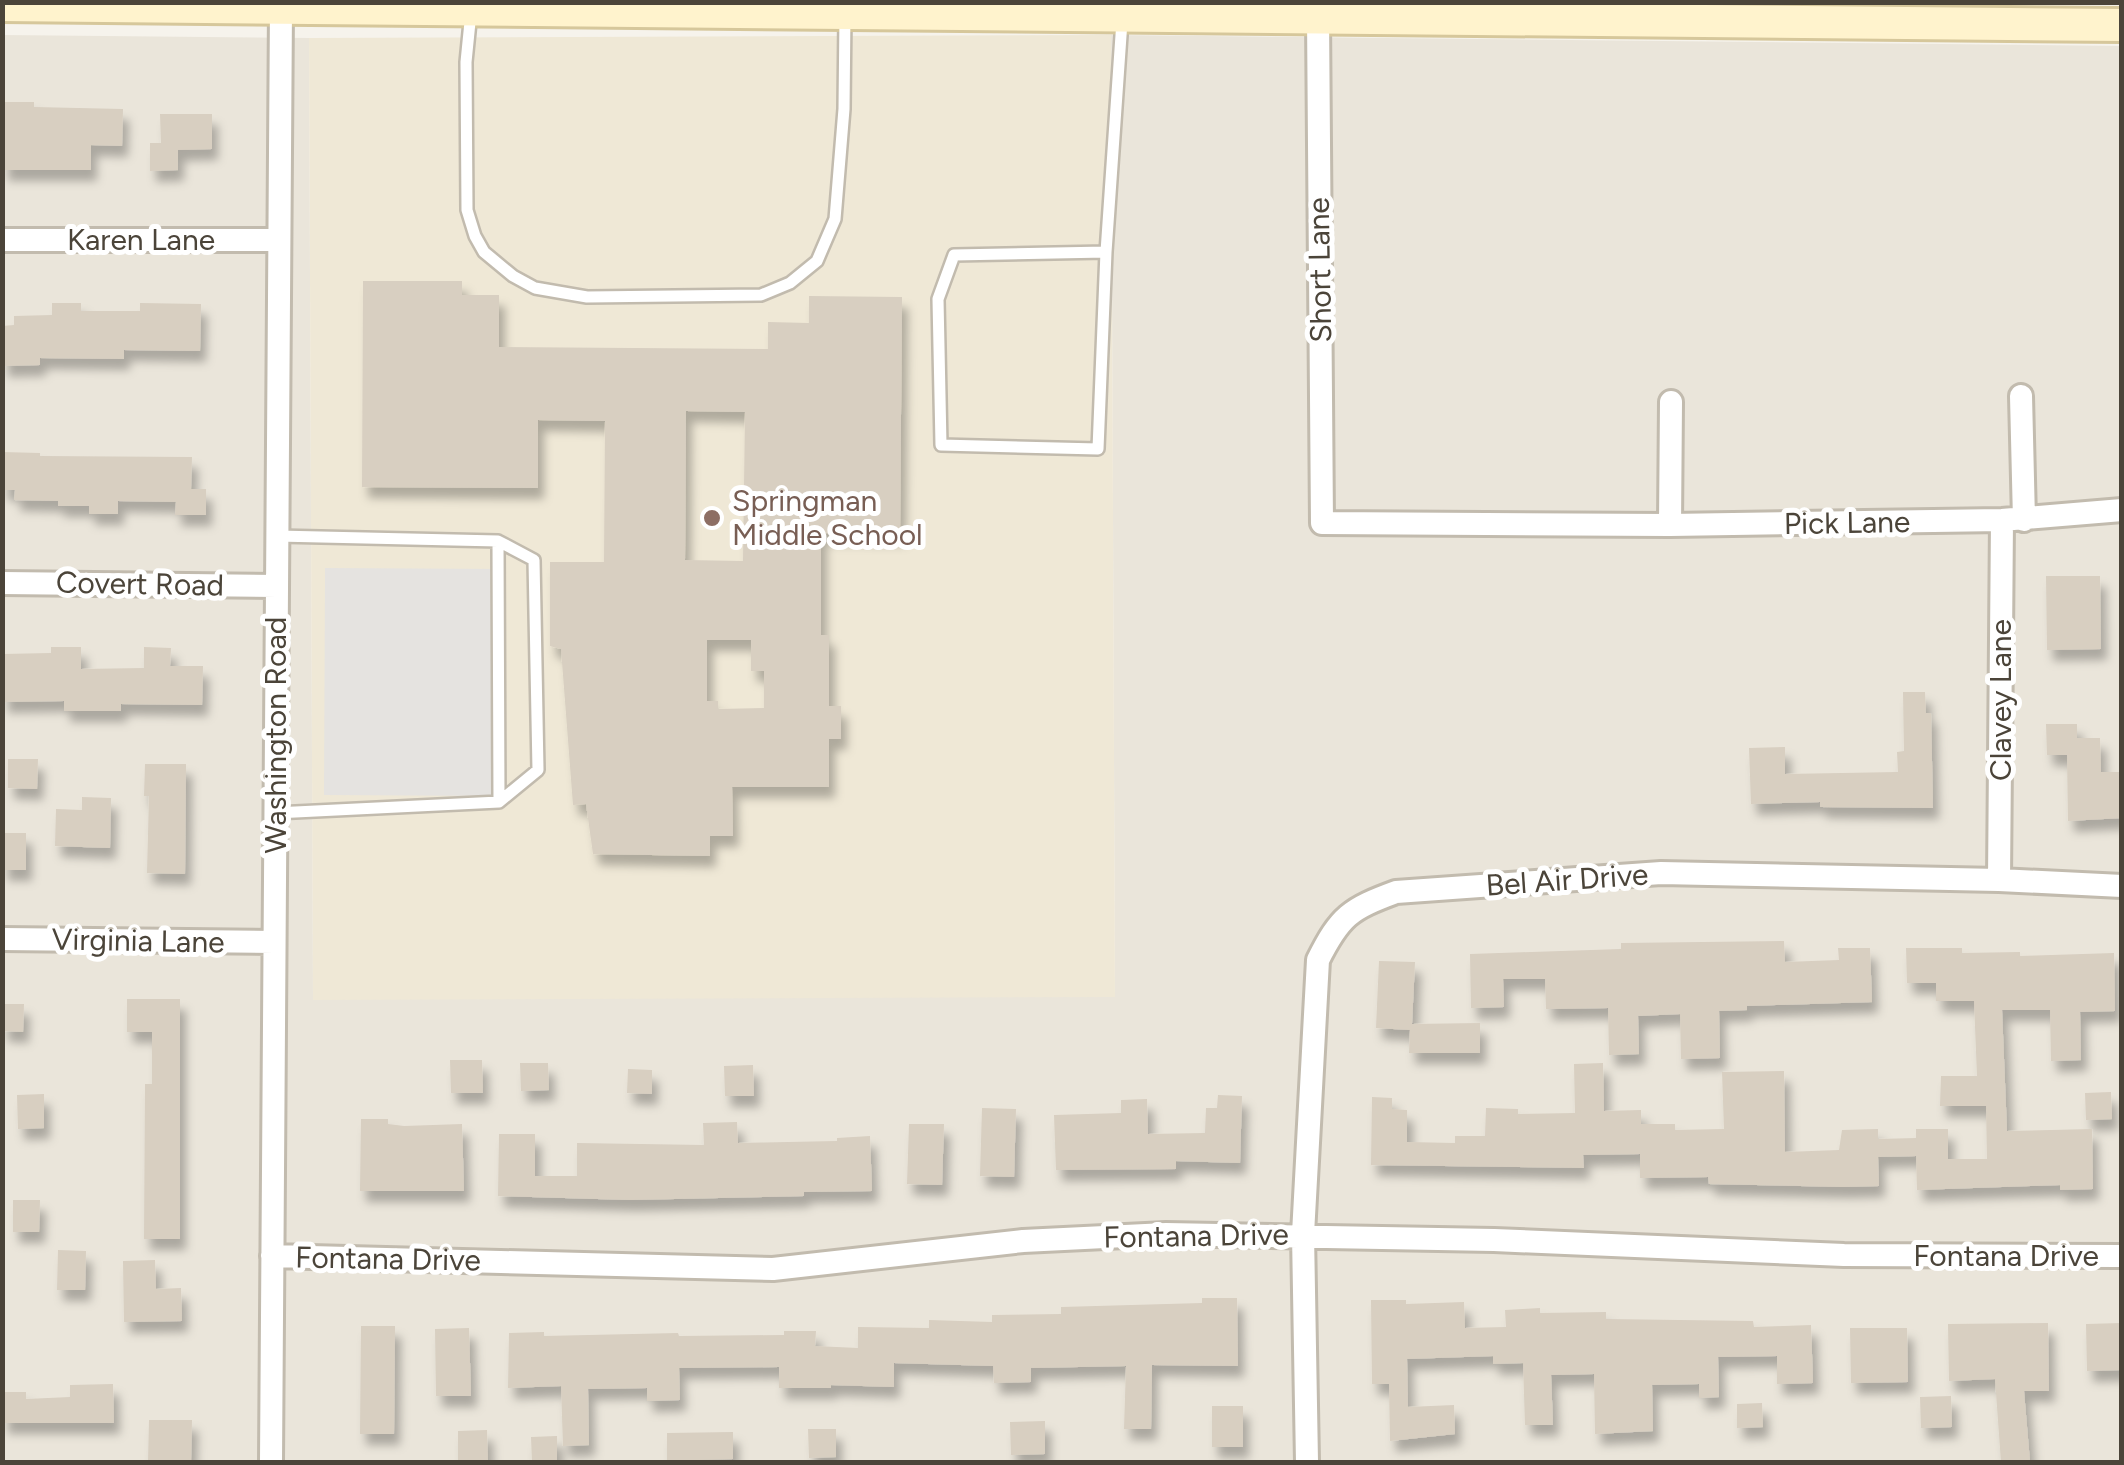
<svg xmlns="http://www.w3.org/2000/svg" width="2124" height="1465" viewBox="0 0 2124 1465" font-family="Figtree,sans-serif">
<defs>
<filter id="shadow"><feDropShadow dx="6" dy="11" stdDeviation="5" flood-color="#0004"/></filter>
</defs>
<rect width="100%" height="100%" fill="#f6f3ec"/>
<path fill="#eae5da" d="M 3,35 L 309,38 L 313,999 L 1115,996 L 1111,35 L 2121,46 L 2121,1462 L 3,1462 Z"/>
<path fill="#efe8d6" d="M 1111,35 L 1115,997 L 313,1000 L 309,38 Z"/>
<path fill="#e5e3e0" d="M 325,568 L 504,569 L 504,796 L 324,795 Z"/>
<path fill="#d8cfc1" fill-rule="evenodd" filter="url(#shadow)" d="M 4,102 L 34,102 L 34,107 L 123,109 L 122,146 L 91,145 L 91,170 L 2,170 Z
M 160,114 L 212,114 L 212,149 L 178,150 L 178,170 L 150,171 L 150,143 L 161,143 Z
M 363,281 L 462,281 L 462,295 L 499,295 L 499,347 L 768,349 L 768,322 L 809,323 L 809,296 L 902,297 L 900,534 L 821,533 L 821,635 L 829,635 L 829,706 L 841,706 L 841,739 L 829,739 L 829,787 L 732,787 L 733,836 L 710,836 L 710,856 L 593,854 L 586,804 L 573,805 L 561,649 L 550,646 L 550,562 L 604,562 L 605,421 L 538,420 L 538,488 L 362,487 ZM 686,411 L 745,412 L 743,561 L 685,560 ZM 707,640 L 751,640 L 751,671 L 764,671 L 764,708 L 718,709 L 718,701 L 707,701 Z
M 52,303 L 81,303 L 81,311 L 140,311 L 140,303 L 201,304 L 200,351 L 124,350 L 124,359 L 40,358 L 40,365 L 2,366 L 2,326 L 14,325 L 14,316 L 52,315 Z
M 2,452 L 40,453 L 40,456 L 192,457 L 191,489 L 206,489 L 206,515 L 175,515 L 176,502 L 118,501 L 118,514 L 89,514 L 89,506 L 58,506 L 58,501 L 14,500 L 15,490 L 2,490 Z
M 2046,576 L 2100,576 L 2101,649 L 2047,650 Z
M 51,647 L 81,647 L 81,669 L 144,668 L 144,647 L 171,648 L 170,666 L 203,666 L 202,705 L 121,704 L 121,711 L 64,711 L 64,701 L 2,702 L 2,654 L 51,653 Z
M 1903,692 L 1925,692 L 1926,713 L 1931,713 L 1933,808 L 1820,807 L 1820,802 L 1751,804 L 1749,748 L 1785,747 L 1785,774 L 1898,772 L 1897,752 L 1904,751 Z
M 2046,724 L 2077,724 L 2077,738 L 2100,738 L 2101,772 L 2122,772 L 2122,818 L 2068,821 L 2067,755 L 2047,755 Z
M 8,759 L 38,759 L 37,789 L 8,788 Z
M 145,764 L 186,764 L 185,874 L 147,873 L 149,796 L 144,796 Z
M 82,797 L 111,798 L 110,848 L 55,846 L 56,809 L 82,810 Z
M 2,833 L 26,833 L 26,870 L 2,870 Z
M 1784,941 L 1785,962 L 1839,960 L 1838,948 L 1870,948 L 1872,1002 L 1747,1006 L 1747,1010 L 1719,1011 L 1720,1058 L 1681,1059 L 1680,1014 L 1638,1016 L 1639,1054 L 1609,1055 L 1608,1008 L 1546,1009 L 1545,979 L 1503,979 L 1504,1007 L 1471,1008 L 1470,954 L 1621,949 L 1621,943 Z
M 1906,948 L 1962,948 L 1962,953 L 2020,952 L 2020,956 L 2114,953 L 2115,1011 L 2080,1012 L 2081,1060 L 2051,1061 L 2050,1010 L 2002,1010 L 2007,1131 L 2092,1129 L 2093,1189 L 2060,1190 L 2060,1185 L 1917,1190 L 1916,1156 L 1878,1157 L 1879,1186 L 1844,1187 L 1709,1184 L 1708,1177 L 1640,1178 L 1640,1154 L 1583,1155 L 1584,1168 L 1371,1165 L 1372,1097 L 1392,1098 L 1392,1109 L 1407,1110 L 1407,1142 L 1455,1143 L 1455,1136 L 1485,1136 L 1486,1108 L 1518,1109 L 1518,1114 L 1575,1113 L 1574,1064 L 1603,1063 L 1604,1111 L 1641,1110 L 1641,1124 L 1675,1124 L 1675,1130 L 1724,1129 L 1722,1072 L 1784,1071 L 1785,1152 L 1839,1150 L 1842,1130 L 1878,1129 L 1878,1139 L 1916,1138 L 1916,1129 L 1948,1129 L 1948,1159 L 1987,1159 L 1986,1106 L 1940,1106 L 1941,1076 L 1977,1076 L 1974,1001 L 1936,1001 L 1936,983 L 1907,983 Z
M 1379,961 L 1415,962 L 1412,1024 L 1480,1023 L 1480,1053 L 1409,1053 L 1410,1030 L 1376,1028 Z
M 127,999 L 180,999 L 180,1239 L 144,1239 L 145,1084 L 152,1084 L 152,1032 L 127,1032 Z
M 2,1004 L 24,1004 L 23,1032 L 2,1031 Z
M 450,1060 L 482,1060 L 483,1093 L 451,1093 Z
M 520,1063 L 548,1063 L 549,1090 L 521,1091 Z
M 753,1065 L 754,1096 L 725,1096 L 724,1066 Z
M 628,1069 L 652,1070 L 652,1094 L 627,1093 Z
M 2111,1092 L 2112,1119 L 2086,1120 L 2085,1093 Z
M 44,1094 L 44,1128 L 18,1129 L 17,1095 Z
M 1218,1095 L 1242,1096 L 1240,1163 L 1176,1161 L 1176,1169 L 1056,1170 L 1054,1115 L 1121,1113 L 1121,1100 L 1147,1099 L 1148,1134 L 1205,1133 L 1206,1108 L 1217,1108 Z
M 982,1108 L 1016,1109 L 1014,1177 L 980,1176 Z
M 361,1119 L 388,1119 L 388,1124 L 404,1126 L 462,1124 L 464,1191 L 360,1191 Z
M 737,1122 L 738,1143 L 837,1141 L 837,1138 L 870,1136 L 872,1191 L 804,1192 L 804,1196 L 630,1200 L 498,1196 L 499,1134 L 535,1134 L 535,1176 L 577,1176 L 577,1143 L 704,1145 L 703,1123 Z
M 909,1124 L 944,1124 L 942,1185 L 907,1184 Z
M 13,1200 L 40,1200 L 39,1232 L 13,1232 Z
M 58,1250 L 86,1251 L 85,1290 L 57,1290 Z
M 155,1260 L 156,1289 L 181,1288 L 182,1321 L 124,1322 L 123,1261 Z
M 1202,1298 L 1237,1298 L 1238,1366 L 1152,1365 L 1151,1429 L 1124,1429 L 1126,1366 L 1031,1368 L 1031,1382 L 994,1383 L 993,1366 L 894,1363 L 894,1387 L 831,1385 L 831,1388 L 779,1388 L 779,1367 L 679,1368 L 680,1400 L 647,1401 L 647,1388 L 588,1389 L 589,1445 L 563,1446 L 561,1386 L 508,1388 L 509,1333 L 544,1332 L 544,1336 L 678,1333 L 679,1336 L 784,1335 L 784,1331 L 816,1331 L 815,1346 L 858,1348 L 858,1327 L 929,1328 L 929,1320 L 992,1322 L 992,1315 L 1061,1314 L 1061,1307 L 1202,1303 Z
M 1371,1300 L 1406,1300 L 1406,1304 L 1464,1302 L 1465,1328 L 1506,1327 L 1505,1310 L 1540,1308 L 1540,1313 L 1606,1312 L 1606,1319 L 1753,1321 L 1754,1327 L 1811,1325 L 1813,1383 L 1777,1384 L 1777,1356 L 1718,1357 L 1719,1397 L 1699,1398 L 1699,1384 L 1652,1385 L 1653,1431 L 1595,1434 L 1594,1374 L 1551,1375 L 1553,1425 L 1525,1425 L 1523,1363 L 1493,1364 L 1493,1356 L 1407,1359 L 1408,1407 L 1454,1405 L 1455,1434 L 1390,1441 L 1389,1384 L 1372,1384 Z
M 2048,1323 L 2049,1391 L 2024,1391 L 2030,1462 L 2001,1462 L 1995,1379 L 1949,1381 L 1948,1324 Z
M 2122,1323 L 2122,1370 L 2087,1371 L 2086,1324 Z
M 361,1326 L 395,1326 L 394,1434 L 360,1434 Z
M 469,1328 L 471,1396 L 436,1396 L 435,1329 Z
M 1850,1328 L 1907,1328 L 1908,1382 L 1851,1383 Z
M 113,1384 L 114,1423 L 2,1423 L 2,1392 L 26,1392 L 26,1399 L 70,1397 L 70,1385 Z
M 1951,1396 L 1952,1427 L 1921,1428 L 1920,1397 Z
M 1762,1403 L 1763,1427 L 1737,1428 L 1737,1404 Z
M 1212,1406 L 1243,1406 L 1243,1447 L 1212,1447 Z
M 149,1420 L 192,1420 L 191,1462 L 148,1462 Z
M 1045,1421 L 1045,1454 L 1011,1455 L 1010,1422 Z
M 808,1429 L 836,1429 L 836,1457 L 809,1458 Z
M 487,1430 L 488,1462 L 458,1462 L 458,1431 Z
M 733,1432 L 733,1459 L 667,1461 L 667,1433 Z
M 557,1436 L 557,1462 L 532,1462 L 531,1437 Z"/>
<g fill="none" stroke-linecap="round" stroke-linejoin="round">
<g stroke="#c2bbae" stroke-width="16">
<path id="lane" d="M 471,12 L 466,62 L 467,210 L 475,236 L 484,252 L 513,276 L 535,288 L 587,297 L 761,295 L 790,283 L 817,261 L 835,219 L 844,109 L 845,14
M 1106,252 L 954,255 L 938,299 L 941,445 L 1098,449 L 1106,252 L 1122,21
M 498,541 L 499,802
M 275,813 L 499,802 L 538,770 L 534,560 L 498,541 L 277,536"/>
</g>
<g stroke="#c2bbae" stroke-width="28">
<path id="street" d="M 1318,17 L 1322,523 L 1670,525 L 2002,520 L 2122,510
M 2,240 L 279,240
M 2021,396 L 2024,520
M 1670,525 L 1671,402
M 2,583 L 277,586
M 1999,880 L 2002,520
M 2,939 L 274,942
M 272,1256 L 773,1269 L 1023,1241 L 1166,1234 L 1494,1240 L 1844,1255 L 2122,1256
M 271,1462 L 281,7
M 1307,1462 L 1303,1234 L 1318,960 C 1340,916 1350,909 1396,892 L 1661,873 L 1999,880 L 2122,886"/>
</g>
<g stroke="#d6c79b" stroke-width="38">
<path id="secondary" d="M 2,5 L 2122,25"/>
</g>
<use href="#lane" stroke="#fff" stroke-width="11"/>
<use href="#street" stroke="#fff" stroke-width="22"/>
<use href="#secondary" stroke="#fff3cd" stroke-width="32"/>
</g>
<circle fill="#8d6e63" stroke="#fff" stroke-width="4" cx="712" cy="518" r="10"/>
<g text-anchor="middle" stroke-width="10" stroke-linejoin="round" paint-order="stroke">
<g font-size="30" fill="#4b4439" stroke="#fff">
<text x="141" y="250">Karen Lane</text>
<text transform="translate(1320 270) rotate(-91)" y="10">Short Lane</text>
<text transform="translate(1847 523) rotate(-1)" y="10">Pick Lane</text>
<text transform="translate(140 584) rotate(1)" y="10">Covert Road</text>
<text transform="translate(2001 700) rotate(-90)" y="10">Clavey Lane</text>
<text transform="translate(276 735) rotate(-90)" y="10">Washington Road</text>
<text transform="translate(1567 880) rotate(-4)" y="10">Bel Air Drive</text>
<text transform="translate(138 941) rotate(1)" y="10">Virginia Lane</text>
<text transform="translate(1196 1236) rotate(-1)" y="10">Fontana Drive</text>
<text x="2006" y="1266">Fontana Drive</text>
<text transform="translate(388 1259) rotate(1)" y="10">Fontana Drive</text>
</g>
<g font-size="30" fill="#785e54" stroke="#fff" text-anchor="start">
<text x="732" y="511">Springman<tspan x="732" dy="34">Middle School</tspan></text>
</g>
</g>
<rect width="2124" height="1465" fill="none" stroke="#4b4439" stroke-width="10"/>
</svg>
